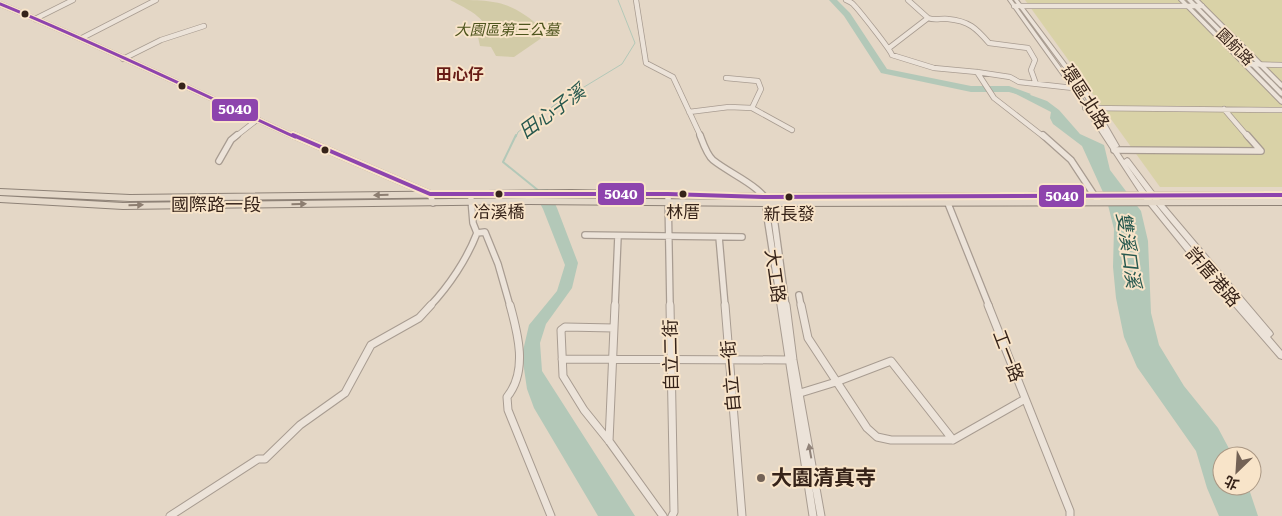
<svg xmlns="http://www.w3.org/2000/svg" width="1282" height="516" viewBox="0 0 1282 516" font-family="Literata,'Noto Sans TC',serif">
<rect width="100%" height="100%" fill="#e4d7c6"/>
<path fill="#d9d2a7" d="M 1025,0 L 1282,0 L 1282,187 L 1160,187 Z"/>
<path fill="#d2cba7" d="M 450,0 C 496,0 510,0 544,30 L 543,37 L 514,57 L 496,56 L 491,47 L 480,46 L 478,37 L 483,22 C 478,14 460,5 450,0 Z"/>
<path fill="#b3c8b8" d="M 1014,89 L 1047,101 L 1059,110 L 1080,134 L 1104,145 L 1110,170 L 1141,211 L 1148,241 L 1151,313 L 1159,345 L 1184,386 L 1218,428 L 1233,456 L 1222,456 L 1222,486 L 1248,486 L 1258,516 L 1219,516 L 1207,488 L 1196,451 L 1137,367 L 1124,337 L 1116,298 L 1113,267 L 1114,229 L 1107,201 L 1082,146 L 1053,124 L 1050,118 L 1051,112 L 1010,91 Z
M 548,189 L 557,208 L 578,263 L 572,288 L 546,324 L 540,343 L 542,371 L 635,516 L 598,516 L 534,408 L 527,389 L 522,355 L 529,325 L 557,291 L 565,265 L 543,209 L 533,190 Z"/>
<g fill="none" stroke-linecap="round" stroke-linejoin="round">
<path stroke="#b3c8b8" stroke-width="1" d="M 516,137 L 518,132 L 556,104 L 622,64 L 635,43 L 618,0"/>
<path stroke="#b3c8b8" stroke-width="2" d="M 516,135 L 503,162 L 539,191"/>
<path fill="#b3c8b8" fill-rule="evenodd" d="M 829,0 L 837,0 L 850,13 L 887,69 L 971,86 L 1009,86 L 1031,94 L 1027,97 L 1009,92 L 971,92 L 881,73 L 844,16 Z"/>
<g stroke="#a89c91" stroke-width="6">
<path id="minor-far2" d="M 636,0 L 646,63 L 673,77 L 701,137
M 846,0 C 848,1 851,2 853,4 C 858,9 890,49 892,55 L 934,68 L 977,72 L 1010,77 L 1019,82 L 1073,88
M 0,4 C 100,45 197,92 295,137
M 1014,6 L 1202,6
M 928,18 C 935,21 941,18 948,19 C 969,21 976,28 989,43 L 1028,48 L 1035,60 L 1031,70 L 1036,84
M 35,19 L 73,0
M 82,38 L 156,0
M 889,48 L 928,18 L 908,0
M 123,59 L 161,40 L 204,26
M 1245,64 L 1282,65
M 977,72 L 994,98 L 1044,137
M 726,78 L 758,81 L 761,89 L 752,108
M 1085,108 L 1282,110
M 1224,109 L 1248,137
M 689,112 L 729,107 L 752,108 L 792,130
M 235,137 L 258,119"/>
</g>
<g stroke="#a89c91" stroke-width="8">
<path id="minor-far1" d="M 293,135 L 430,194 L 433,203
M 700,135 C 703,143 707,155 713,160 C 733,176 762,185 773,210 L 786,306
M 1043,135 L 1071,160 L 1098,201
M 1114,150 L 1261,151 L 1247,135
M 219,161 L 231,140 L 237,135
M 668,194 L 670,306
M 471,199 L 473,223 L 477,233 L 485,232 L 498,264 L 510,306
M 947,201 L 989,306
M 770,203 L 766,210 L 781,306
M 585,235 L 742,237
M 719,237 L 725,306
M 799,295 L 801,306
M 430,306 C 449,286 467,259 477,233
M 615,306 L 618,236"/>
</g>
<g stroke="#a89c91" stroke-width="9">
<path id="minor" d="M 510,305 C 518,334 528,371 507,397 L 508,410 L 551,516
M 670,305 L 674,512 L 672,516
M 725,305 L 742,516
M 781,305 L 813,516
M 786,305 L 793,360 L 821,516
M 801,305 L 808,338 L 867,428 L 877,437 L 891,440 L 953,440 L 1025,399
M 988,305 L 1070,511 L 1070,516
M 614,328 L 565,327 L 561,330 L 563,376 L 584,410 L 609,441 L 663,516
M 562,359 L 791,360
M 797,394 L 836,382 L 891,361 L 953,440
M 609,441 L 615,305
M 170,516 L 258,459 L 265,459 L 300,425 L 345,393 L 371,345 L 419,318 L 431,305"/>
</g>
<g stroke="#a89c91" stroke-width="2">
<path id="tertiary" d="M 1008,0 L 1012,0 L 1075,87 L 1104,131 L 1084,95 L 1014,0 L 1018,0 L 1089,94 L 1119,146 L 1116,148 L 1124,160 L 1127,158 L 1129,159 L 1160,200 L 1272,332 L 1273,334 L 1270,337 L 1282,351 L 1282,359 L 1279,358 L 1185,250 L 1143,198 L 1071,88 ZM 1127,165 L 1156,204 L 1221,282 C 1188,244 1155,207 1127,165 Z
M 1179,0 L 1184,0 L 1282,99 L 1282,104 L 1280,103 Z
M 1187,0 L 1192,0 L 1282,91 L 1282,96 L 1280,95 Z
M 1194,0 L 1199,0 L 1282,83 L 1282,88 L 1280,87 Z"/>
</g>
<g stroke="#8e8277" stroke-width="2">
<path id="primary" d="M 0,189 L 130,195 L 571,190 L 763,194 L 999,193 L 1003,196 L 999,199 L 763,200 L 571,196 L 130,201 L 0,195 Z
M 1282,192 L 1282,198 L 1020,199 L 1016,196 L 1020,193 Z
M 0,196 L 123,203 L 529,198 L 770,200 L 1282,199 L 1282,205 L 770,206 L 529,204 L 123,209 L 0,202 Z"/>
</g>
<use href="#minor-far2" stroke="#ece3d9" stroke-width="4.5"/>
<use href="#minor-far1" stroke="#ece3d9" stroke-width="5.5"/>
<use href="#minor" stroke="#ece3d9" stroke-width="7"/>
<use href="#tertiary" fill="#ece3d9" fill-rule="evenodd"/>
<use href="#primary" fill="#e4d8c9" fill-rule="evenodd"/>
<g stroke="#f8e4c9" stroke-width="6">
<path id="bus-1-far1" d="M 0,4 C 100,45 197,92 295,137"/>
</g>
<g stroke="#f8e4c9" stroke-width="8">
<path id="bus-1" d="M 293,135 L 430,194 L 668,194 L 763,197 L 1282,195"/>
</g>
<use href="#bus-1-far1" stroke="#8e44ad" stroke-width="3"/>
<use href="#bus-1" stroke="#8e44ad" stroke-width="4"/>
</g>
<defs><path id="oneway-solid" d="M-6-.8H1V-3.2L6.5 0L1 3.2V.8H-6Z" transform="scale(1.25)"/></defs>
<g fill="#8d7e71">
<use href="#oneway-solid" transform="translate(381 195) rotate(179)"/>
<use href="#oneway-solid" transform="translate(299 204) rotate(-1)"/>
<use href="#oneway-solid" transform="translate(136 205) rotate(-1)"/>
</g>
<use fill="#918379" href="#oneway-solid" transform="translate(810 451) rotate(-100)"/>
<g fill="#362319" stroke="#f8e4c9" stroke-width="2">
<circle cx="25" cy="14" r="4.5"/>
<circle cx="182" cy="86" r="4.5"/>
<circle cx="325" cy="150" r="4.5"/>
<circle cx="499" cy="194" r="4.5"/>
<circle cx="683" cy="194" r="4.5"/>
<circle cx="789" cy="197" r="4.5"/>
</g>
<circle fill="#736256" stroke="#f8e4c9" stroke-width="2" cx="761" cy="478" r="5"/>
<g text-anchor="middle" stroke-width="4" stroke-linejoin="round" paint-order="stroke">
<g font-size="15" font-style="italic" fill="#4e551e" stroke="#f8e4c9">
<text x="507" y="35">大園區第三公墓</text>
</g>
<g font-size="15" fill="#362319" stroke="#f8e4c9">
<text transform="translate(1235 47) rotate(45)" y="5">園航路</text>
</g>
<g font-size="16" font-weight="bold" fill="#671b15" stroke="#f8e4c9">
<text x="460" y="80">田心仔</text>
</g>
<g font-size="17" fill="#362319" stroke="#f8e4c9">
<text x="499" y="218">冾溪橋</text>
<text x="683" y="218">林厝</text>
<text x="789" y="220">新長發</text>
</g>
<g font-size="18" fill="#362319" stroke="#f8e4c9">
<text transform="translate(1085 97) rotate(57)" y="6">環區北路</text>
<text x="216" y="211">國際路一段</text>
<text transform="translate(775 276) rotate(82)" y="6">大工路</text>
<text transform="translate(1213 277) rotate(49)" y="6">許厝港路</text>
<text transform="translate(671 355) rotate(-91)" y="6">自立二街</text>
<text transform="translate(1008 356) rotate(69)" y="6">工一路</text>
<text transform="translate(731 376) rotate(-95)" y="6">自立一街</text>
</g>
<g font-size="19" font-style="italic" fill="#27584e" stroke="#f8e4c9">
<text transform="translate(552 111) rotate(-36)" y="7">田心子溪</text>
<text transform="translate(1129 250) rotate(82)" y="7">雙溪口溪</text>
</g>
<g font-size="21" font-weight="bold" fill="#362319" stroke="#f8e4c9" text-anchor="start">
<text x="771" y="485">大園清真寺</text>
</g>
</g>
<g stroke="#f8e4c9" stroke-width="2">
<rect x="211" y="98" width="48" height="24" rx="5" fill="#8e44ad"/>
<rect x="597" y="182" width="48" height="24" rx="5" fill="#8e44ad"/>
<rect x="1038" y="184" width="47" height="24" rx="5" fill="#8e44ad"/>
</g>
<g font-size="14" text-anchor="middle" font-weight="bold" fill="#fff">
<text x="235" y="114">5040</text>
<text x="621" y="199">5040</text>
<text x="1062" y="201">5040</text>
</g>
<g transform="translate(1237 471) rotate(205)"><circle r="24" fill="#f8e4c9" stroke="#aa9783"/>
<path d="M0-4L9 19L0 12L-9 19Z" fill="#736256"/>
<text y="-8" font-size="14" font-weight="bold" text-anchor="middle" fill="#362319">北</text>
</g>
</svg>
